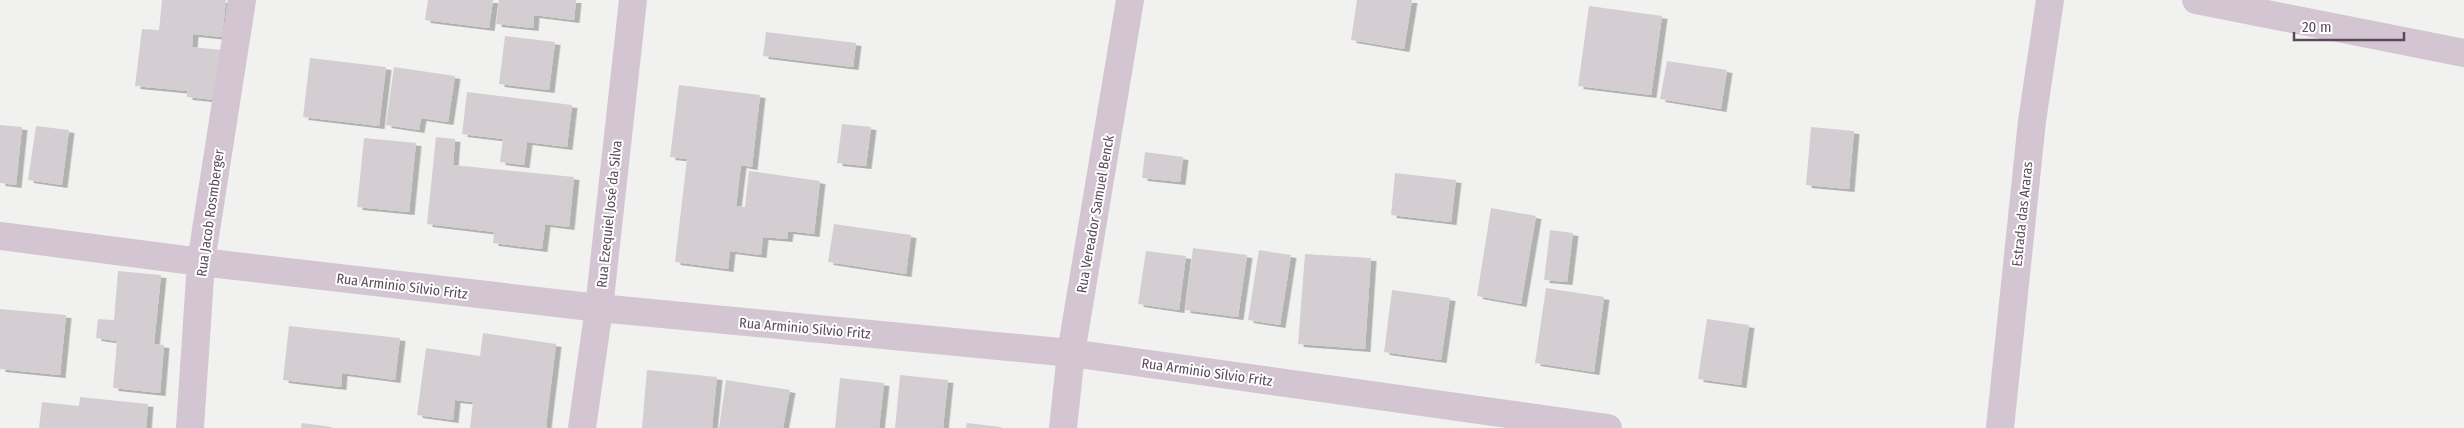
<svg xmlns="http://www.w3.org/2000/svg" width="2464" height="428" viewBox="0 0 2464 428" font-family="'Fira Sans Condensed',sans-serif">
<defs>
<filter id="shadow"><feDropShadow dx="5.5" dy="3" stdDeviation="0" flood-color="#0004"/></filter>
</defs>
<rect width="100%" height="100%" fill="#f1f2f0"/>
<path fill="#d4ced2" filter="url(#shadow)" d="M 162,0 L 226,0 L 222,37 L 193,34 L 192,47 L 222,50 L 216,100 L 187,97 L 187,91 L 135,86 L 142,29 L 159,30 Z
M 428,0 L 493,0 L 489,28 L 425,20 Z
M 499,0 L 576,0 L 574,20 L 534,15 L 533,28 L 496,24 Z
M 1357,0 L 1412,0 L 1404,49 L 1351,40 Z
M 1589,6 L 1662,16 L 1651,95 L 1578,86 Z
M 766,32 L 856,43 L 853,67 L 763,56 Z
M 505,36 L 555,42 L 549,90 L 499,84 Z
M 310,58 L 386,67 L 379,126 L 303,117 Z
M 1667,61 L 1727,70 L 1721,109 L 1660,99 Z
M 394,67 L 455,76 L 448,122 L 421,118 L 419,130 L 386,125 Z
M 679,85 L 760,95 L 752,167 L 741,165 L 736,206 L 745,207 L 749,171 L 820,181 L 814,234 L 788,231 L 787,239 L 763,237 L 761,255 L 730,251 L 728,269 L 675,262 L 687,159 L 670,157 Z
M 467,92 L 572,105 L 567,147 L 527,142 L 524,165 L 500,162 L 503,139 L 462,134 Z
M 842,124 L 871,127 L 866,166 L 837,163 Z
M 0,125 L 22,127 L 16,185 L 0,183 Z
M 36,126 L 69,130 L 62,185 L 28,180 Z
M 1811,127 L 1854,131 L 1849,189 L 1806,185 Z
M 436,137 L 455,139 L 453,165 L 574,177 L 569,227 L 545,224 L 542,249 L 493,243 L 494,232 L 427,224 Z
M 364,138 L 416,143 L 409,212 L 357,207 Z
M 1145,152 L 1183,157 L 1180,182 L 1142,178 Z
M 1395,173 L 1456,180 L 1451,222 L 1391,215 Z
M 1491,208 L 1536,216 L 1521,304 L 1477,296 Z
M 834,224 L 911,235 L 906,274 L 828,262 Z
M 1550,230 L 1573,233 L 1567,282 L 1544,280 Z
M 1193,248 L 1247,255 L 1238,317 L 1185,310 Z
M 1259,250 L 1291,255 L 1280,325 L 1248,320 Z
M 1146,251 L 1186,256 L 1179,310 L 1138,304 Z
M 1305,254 L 1371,258 L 1365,349 L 1298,344 Z
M 118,271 L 161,275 L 154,344 L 164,345 L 160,393 L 113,388 L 117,341 L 96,338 L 98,319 L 114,320 Z
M 1546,288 L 1604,297 L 1594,372 L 1535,363 Z
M 1392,290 L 1450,298 L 1441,360 L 1384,352 Z
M 0,309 L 66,315 L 60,375 L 0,369 Z
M 1707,319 L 1749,325 L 1741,385 L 1698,379 Z
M 289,326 L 400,338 L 395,380 L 342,373 L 341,387 L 283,380 Z
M 483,333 L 556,344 L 546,426 L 548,428 L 470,428 L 473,402 L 455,400 L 453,420 L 417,415 L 426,348 L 480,356 Z
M 647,370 L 717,377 L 712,428 L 642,428 Z
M 900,375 L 948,380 L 943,428 L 895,428 Z
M 840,378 L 884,383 L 879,428 L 835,428 Z
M 726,380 L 790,390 L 783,428 L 719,428 Z
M 80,397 L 148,404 L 146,428 L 39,428 L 42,402 L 79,406 Z
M 302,423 L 332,427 L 331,428 L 301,428 Z
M 967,423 L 1001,427 L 1001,428 L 966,428 Z"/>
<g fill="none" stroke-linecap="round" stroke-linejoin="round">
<path stroke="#d3c6d2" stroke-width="28" d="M 0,236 L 201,262 L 599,308 L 1071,353 L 1608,428
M 190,428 L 201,262 L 242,0
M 582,428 L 599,308 L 633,0
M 1063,428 L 1071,353 L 1130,0
M 2000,428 L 2032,121 L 2050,0"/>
<path stroke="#d3c6d2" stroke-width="28" d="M 2196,0 L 2464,53"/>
</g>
<g text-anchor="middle" stroke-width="4" stroke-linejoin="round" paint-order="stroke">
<g font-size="14" fill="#5b4a5a" stroke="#fff">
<text transform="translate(210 213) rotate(-82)" y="5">Rua Jacob Rosmberger</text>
<text transform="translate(609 214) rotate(-84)" y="5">Rua Ezequiel José da Silva</text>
<text transform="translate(1095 214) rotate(-80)" y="5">Rua Vereador Samuel Benck</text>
<text transform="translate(2022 214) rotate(-84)" y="5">Estrada das Araras</text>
<text transform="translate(402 286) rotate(7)" y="5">Rua Arminio Sílvio Fritz</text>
<text transform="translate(805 328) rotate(5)" y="5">Rua Arminio Sílvio Fritz</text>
<text transform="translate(1207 372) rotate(8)" y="5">Rua Arminio Sílvio Fritz</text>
</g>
</g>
<path d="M2294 32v8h110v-8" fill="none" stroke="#5b4a5a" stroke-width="2.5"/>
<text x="2302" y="32" font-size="15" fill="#5b4a5a" stroke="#ffffff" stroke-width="4" paint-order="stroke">20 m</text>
</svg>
